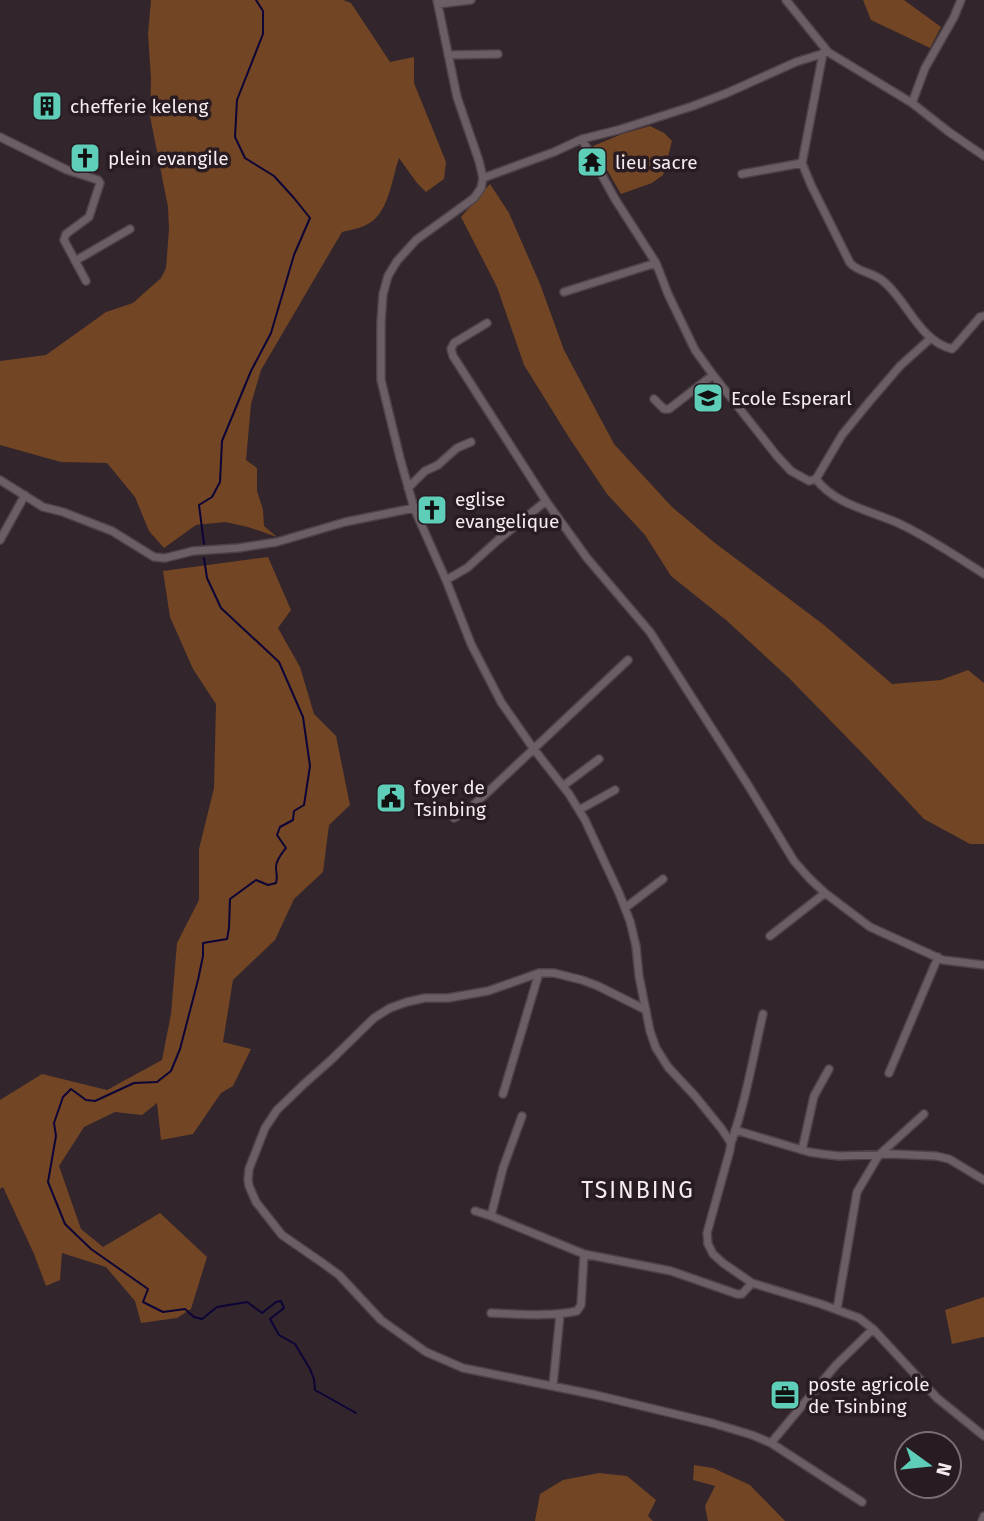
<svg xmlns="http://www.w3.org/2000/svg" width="984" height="1521" viewBox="0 0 984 1521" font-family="'Fira Sans',sans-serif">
<rect width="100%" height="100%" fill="#32252c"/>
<path fill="#724524" d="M 151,0 L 343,0 L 351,3 L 390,62 L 414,57 L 414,83 L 446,162 L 444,179 L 426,192 L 417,183 L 399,158 C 391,181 389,216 364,226 C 357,229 349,230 342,232 L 261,370 L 251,404 L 246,460 L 257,468 L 257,491 L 263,510 L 264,526 L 277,537 L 248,527 L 225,522 L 196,525 L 164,548 L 149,531 L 135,497 L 107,463 L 61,462 L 0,445 L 0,361 L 46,355 L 106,312 L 133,303 L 161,278 L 166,268 L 169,230 L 168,207 L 150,116 L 151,79 L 148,34 Z
M 863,0 L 904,0 L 941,27 L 930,48 L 871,20 Z
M 650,126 L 664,133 L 672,141 L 663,175 L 652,183 L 621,194 L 593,146 L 622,134 Z
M 490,184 L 509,213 L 540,284 L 564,350 L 614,444 L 672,507 L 715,543 L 824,625 L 892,684 L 941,680 L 968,670 L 984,683 L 984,844 L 970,844 L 924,819 L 866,757 L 789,678 L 726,620 L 671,576 L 645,535 L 607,494 L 570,439 L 524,365 L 497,287 L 461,217 Z
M 268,557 L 291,610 L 278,628 L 300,667 L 314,714 L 336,736 L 350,805 L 329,825 L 323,872 L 294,899 L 275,940 L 233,980 L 223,1042 L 251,1049 L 233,1086 L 221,1093 L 193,1134 L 161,1140 L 157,1103 L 142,1115 L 115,1112 L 84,1127 L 59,1166 L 81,1229 L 103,1247 L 160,1213 L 207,1257 L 191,1309 L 177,1318 L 141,1323 L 135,1301 L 106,1267 L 62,1253 L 60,1280 L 46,1286 L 34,1254 L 3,1187 L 0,1189 L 0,1100 L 42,1074 L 107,1090 L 162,1060 L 171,1014 L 177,943 L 199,900 L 199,849 L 214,788 L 216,704 L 193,669 L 170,617 L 163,571 Z
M 984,1297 L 984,1337 L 952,1344 L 945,1310 Z
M 694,1465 L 713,1468 L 750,1485 L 785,1521 L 708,1521 L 705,1506 L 715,1486 L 693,1480 Z
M 599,1473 L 627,1476 L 656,1500 L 648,1516 L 653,1521 L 535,1521 L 540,1494 L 563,1480 Z"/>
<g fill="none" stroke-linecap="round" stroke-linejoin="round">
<path stroke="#0d0437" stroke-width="2" d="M 204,544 L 199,505 L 212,497 L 220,482 L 222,441 L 251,371 L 271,333 L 294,255 L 310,218 L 294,198 L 274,176 L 245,158 L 235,137 L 237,100 L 263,34 L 263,11 L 256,0
M 204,558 L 207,578 L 221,608 L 279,662 L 303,717 L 310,766 L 304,805 L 294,811 L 293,820 L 280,827 L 277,835 L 286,848 C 282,853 276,860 276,867 C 276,874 278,876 276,883 L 268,885 L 256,880 L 230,899 L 229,928 L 227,939 L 203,943 L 203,956 L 198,980 L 180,1049 L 171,1071 L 157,1082 L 134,1083 L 95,1101 L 86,1100 L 71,1089 L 63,1097 L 54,1123 L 56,1136 L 48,1182 L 65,1224 L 91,1249 L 148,1289 L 143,1302 L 163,1312 L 185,1309 L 194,1317 L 202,1319 L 217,1307 L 247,1302 L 262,1313 L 276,1302 L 281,1301 L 284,1308 L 270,1319 L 279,1335 L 295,1344 L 310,1369 L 314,1379 L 315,1390 L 356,1413"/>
<g stroke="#4e4349" stroke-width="10">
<path id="minor" d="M 437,0 L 457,97 L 479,161 L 483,178 L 481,188 L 474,198 L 416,240 L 397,261 L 388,276 L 383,294 L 381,322 L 381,380 L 400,458 L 414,508 L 446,580 L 471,644 L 501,702 L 533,748 L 569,794 L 585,820 L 619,893 L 630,921 L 636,946 L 639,976 L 650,1031 L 656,1048 L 668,1067 L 695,1096 L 721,1128 L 731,1143 L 730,1150 L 707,1233 L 708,1244 L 713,1254 L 723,1263 L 752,1283 L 821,1304 L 859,1318 L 873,1329 L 937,1398 L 984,1436
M 786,0 L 828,52 L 912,103 L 949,132 L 984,156
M 438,4 L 471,0
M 823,53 L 802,163 L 811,185 L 850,263 C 859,273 873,272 883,281 C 907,300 919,341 952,349 L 955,346 L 980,317 L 984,316
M 448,55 L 498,54
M 912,103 L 925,68 L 954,17 L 961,0
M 0,137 L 67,170 L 98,180 L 100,183 L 89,217 L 66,234 L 64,240 L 86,281
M 582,139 L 615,199 L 656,263 L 668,294 L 695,350 L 713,375 L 777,456 L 791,471 L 809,481 L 816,479 L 842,435 L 869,402 L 900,366 L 931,338
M 742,174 L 802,163
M 483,178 L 554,152 L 582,139 L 618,130 L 693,106 L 727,93 L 796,62 L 828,52
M 75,261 L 130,229
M 564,292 L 656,263
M 487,323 L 454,343 L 451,349 L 453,356 L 546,501
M 654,399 L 664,409 L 669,409 L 713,375
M 816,479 C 834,504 871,511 898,523 C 928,537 956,556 984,574
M 0,480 L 43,507 L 63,512 L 112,531 L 154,557 L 165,558 L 193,551 L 238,548 L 277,542 L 345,522 L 414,508
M 408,488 L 425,471 L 438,465 L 457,448 L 471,442
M 0,540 L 25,495
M 446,580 L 467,568 L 498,540 L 546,501 L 587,558 L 650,632 L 748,785 L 794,861 L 810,879 L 825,893 L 870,927 L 943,960 L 984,965
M 563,786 L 599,759
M 579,810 L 615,790
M 454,818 L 469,809 L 489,791 L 628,660
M 625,908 L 663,879
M 770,936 L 825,893
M 646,1010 L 598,986 L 582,980 L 554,973 L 539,973 L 488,991 L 448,998 L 425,998 L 407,1002 L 390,1008 L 374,1018 L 331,1060 L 304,1084 L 277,1110 L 265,1128 L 256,1151 L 249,1169 L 248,1180 L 249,1186 L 256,1202 L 282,1235 L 324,1264 L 339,1275 L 381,1320 L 426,1352 L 463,1368 L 596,1395 L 712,1423 L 752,1435 L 771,1443
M 889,1073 L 938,957
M 503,1094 L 539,973
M 735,1130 L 809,1152 L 822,1154 L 839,1156 L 892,1154 L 936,1156 L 949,1159 L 984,1180
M 731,1143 C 746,1101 753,1057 763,1014
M 802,1150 L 814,1096 L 829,1069
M 475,1211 L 491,1216 L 584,1254 L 671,1271 L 737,1294 L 742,1294 L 752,1283
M 491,1216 L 503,1168 L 522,1116
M 837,1309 L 857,1192 L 879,1155 L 924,1114
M 491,1313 C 520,1314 549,1317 577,1311 L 581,1305 L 584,1254
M 553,1385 L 560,1315
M 862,1502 L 771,1443 L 836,1365 L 873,1329
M 982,1521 L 984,1516"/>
</g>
<use href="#minor" stroke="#6c5e65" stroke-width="7"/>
</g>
<defs>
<g id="building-square" transform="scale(1.575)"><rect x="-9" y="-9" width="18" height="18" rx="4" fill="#5eceb8" stroke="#281c22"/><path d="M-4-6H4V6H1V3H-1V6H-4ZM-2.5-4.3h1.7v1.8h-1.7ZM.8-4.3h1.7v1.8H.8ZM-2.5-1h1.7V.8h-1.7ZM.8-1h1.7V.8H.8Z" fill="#111"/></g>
<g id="church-square" transform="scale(1.575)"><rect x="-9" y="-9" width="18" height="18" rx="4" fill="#5eceb8" stroke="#281c22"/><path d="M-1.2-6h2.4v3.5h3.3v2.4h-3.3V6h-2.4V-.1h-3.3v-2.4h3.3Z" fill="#111"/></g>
<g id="temple-square" transform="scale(1.575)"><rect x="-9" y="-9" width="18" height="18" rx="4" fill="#5eceb8" stroke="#281c22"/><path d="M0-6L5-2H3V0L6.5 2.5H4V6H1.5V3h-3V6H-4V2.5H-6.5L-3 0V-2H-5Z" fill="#111"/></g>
<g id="school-square" transform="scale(1.575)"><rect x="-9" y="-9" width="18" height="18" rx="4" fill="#5eceb8" stroke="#281c22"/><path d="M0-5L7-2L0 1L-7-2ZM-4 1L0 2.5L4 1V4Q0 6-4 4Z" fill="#111"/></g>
<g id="civic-square" transform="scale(1.575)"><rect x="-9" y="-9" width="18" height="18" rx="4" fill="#5eceb8" stroke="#281c22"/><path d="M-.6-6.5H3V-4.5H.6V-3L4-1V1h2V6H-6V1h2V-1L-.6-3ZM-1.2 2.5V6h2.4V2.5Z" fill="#111"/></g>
<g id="office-square" transform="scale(1.575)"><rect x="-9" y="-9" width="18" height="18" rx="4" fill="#5eceb8" stroke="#281c22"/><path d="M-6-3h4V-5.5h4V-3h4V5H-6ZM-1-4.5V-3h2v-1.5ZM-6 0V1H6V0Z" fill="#111"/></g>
</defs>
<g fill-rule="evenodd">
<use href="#building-square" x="47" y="106"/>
<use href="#church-square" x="85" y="158"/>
<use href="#temple-square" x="592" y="162"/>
<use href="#school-square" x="708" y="398"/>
<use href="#church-square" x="432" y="510"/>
<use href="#civic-square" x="391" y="798"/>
<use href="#office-square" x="785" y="1395"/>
</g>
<g text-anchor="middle" stroke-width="7" stroke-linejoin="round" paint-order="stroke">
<g font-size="19" fill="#f5ecf0" stroke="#281c22" text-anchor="start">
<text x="70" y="113">chefferie keleng</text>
<text x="108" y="165">plein evangile</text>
<text x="615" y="169">lieu sacre</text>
<text x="731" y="405">Ecole Esperarl</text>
<text x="455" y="506">eglise<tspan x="455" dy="22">evangelique</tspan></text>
<text x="414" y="794">foyer de<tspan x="414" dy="22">Tsinbing</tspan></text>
<text x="808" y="1391">poste agricole<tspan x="808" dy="22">de Tsinbing</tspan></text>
</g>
<g font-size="23" letter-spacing="2" fill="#f5ecf0" stroke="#281c22">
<text x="638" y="1198">TSINBING</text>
</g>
</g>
<g transform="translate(928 1465) rotate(105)"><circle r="33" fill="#281c22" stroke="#7a6f74" stroke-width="2"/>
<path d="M0-5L12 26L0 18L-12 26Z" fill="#5eceb8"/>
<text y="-10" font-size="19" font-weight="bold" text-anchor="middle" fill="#f5ecf0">N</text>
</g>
</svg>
